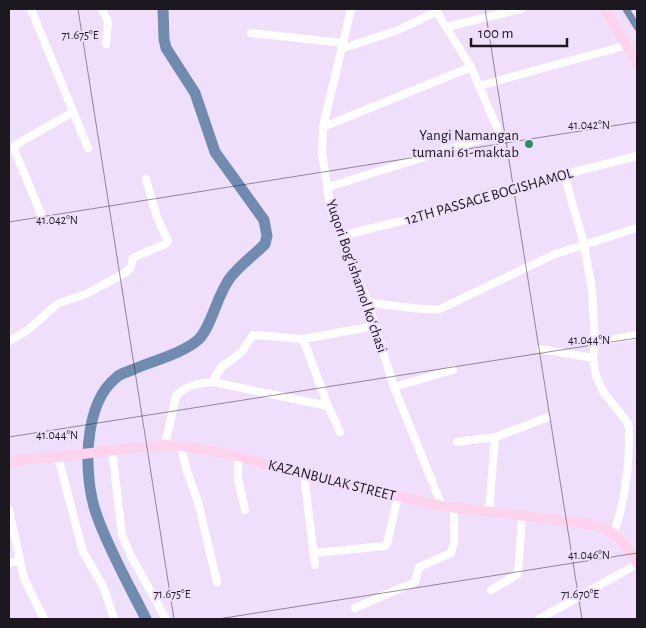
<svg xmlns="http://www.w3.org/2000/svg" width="646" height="628" viewBox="0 0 646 628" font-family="'Alegreya Sans',sans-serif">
<rect width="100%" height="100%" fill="#f0dffb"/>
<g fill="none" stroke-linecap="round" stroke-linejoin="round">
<path stroke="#6f8cb0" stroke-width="7" d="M 626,9 L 637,27"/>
<path stroke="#6f8cb0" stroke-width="11" d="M 146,619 C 129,585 110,552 97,516 C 83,479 82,404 117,377 C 121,373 128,372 134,369 C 153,361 184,353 199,339 C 212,325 217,295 230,278 C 239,266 254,255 265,244 L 267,236 L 264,220 L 215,152 L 195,93 L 166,48 L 164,39 L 163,9"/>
<path stroke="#fff" stroke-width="8" d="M 31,9 L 88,148
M 102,9 L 108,22 L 106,44
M 351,9 L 323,127 L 322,154 L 331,210 L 368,303 L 394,387 L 442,506
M 435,9 L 446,27
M 251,33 L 343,43
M 341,49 L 396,31 L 436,12
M 479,86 L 627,45
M 323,127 L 471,67
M 564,174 L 584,244 L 592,290 L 595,342 L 593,358 L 596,376 L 604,393 L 628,423 L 629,428 C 630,465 626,497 614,533
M 328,187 L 498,134 L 497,128 L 471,67 L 446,27 L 521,9
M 41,214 L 15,151 L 15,146 L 17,144 L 73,112
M 340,236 L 430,214 L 543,180 L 637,156
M 368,303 C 392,304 416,311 440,309 L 555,254 L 637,228
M 303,339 L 328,406 L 340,432
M 9,341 L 28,330 L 57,304 L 86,294 L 125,273 L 131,267 L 133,258 L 167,243 L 168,241 L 157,217 L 146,179
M 595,342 L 637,335
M 541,349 L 593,358
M 213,382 C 221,362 228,365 241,352 C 246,347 248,341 253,335 L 303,339 L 375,326
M 394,387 L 453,370
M 457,442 L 495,437 L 546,418
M 165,445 L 176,396 C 186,385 200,383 213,382 L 328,406
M 181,447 L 187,471 L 198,502 L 217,582
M 112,450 L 122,535 L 131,556 L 166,619
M 238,456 L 238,479 L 245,510
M 58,457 L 83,552 L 103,586 L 114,619
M 304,475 L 315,565
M 9,510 L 24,578 L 44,619
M 489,512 L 495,437
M 314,553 L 385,546 L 387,544 L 398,496
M 9,563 L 20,561
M 491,590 L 518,574 L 522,516
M 355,608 L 415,582 L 419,567 L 451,553 L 454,543 L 454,509
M 539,619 L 637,564"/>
<path stroke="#fed3ee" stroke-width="10" d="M 605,9 L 637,63
M 9,461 L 58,457 L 141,447 L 165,445 L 189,447 L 238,456 L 304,475 L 442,506 L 575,522 C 614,529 617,531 637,564"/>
</g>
<path fill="none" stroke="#1d1720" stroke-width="1" stroke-opacity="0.45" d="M 78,9 L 174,619M 485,9 L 582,619M 9,222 L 637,122M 9,437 L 637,338M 218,619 L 637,553"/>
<circle fill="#298f6b" stroke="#f0dffb" stroke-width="2" cx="529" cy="144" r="5"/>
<g text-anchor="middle" stroke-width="4" stroke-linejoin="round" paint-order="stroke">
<g font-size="15" fill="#1d1720" stroke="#f0dffb" text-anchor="end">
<text x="519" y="140">Yangi Namangan<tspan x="519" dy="17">tumani 61-maktab</tspan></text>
</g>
<g font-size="15" fill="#1d1720" stroke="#f0dffb">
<text transform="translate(489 196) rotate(-16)" y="5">12TH PASSAGE BOGISHAMOL</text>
<text transform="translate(357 276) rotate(71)" y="5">Yuqori Bogʻishamol koʻchasi</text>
<text transform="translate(332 480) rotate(14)" y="5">KAZANBULAK STREET</text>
</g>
</g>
<g font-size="12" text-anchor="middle" fill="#1d1720" stroke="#f0dffb" stroke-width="4" stroke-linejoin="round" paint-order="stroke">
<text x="80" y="39">71.675°E</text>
<text x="589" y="129">41.042°N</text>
<text x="57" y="224">41.042°N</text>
<text x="589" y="344">41.044°N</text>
<text x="57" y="439">41.044°N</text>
<text x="589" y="559">41.046°N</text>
<text x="172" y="598">71.675°E</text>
<text x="580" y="598">71.670°E</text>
</g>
<rect width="646" height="628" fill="none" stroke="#1d1720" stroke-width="20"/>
<path d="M471 38v8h96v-8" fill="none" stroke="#1d1720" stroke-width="2.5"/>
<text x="478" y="38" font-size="15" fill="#1d1720" stroke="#f0dffb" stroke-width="4" paint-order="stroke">100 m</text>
</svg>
